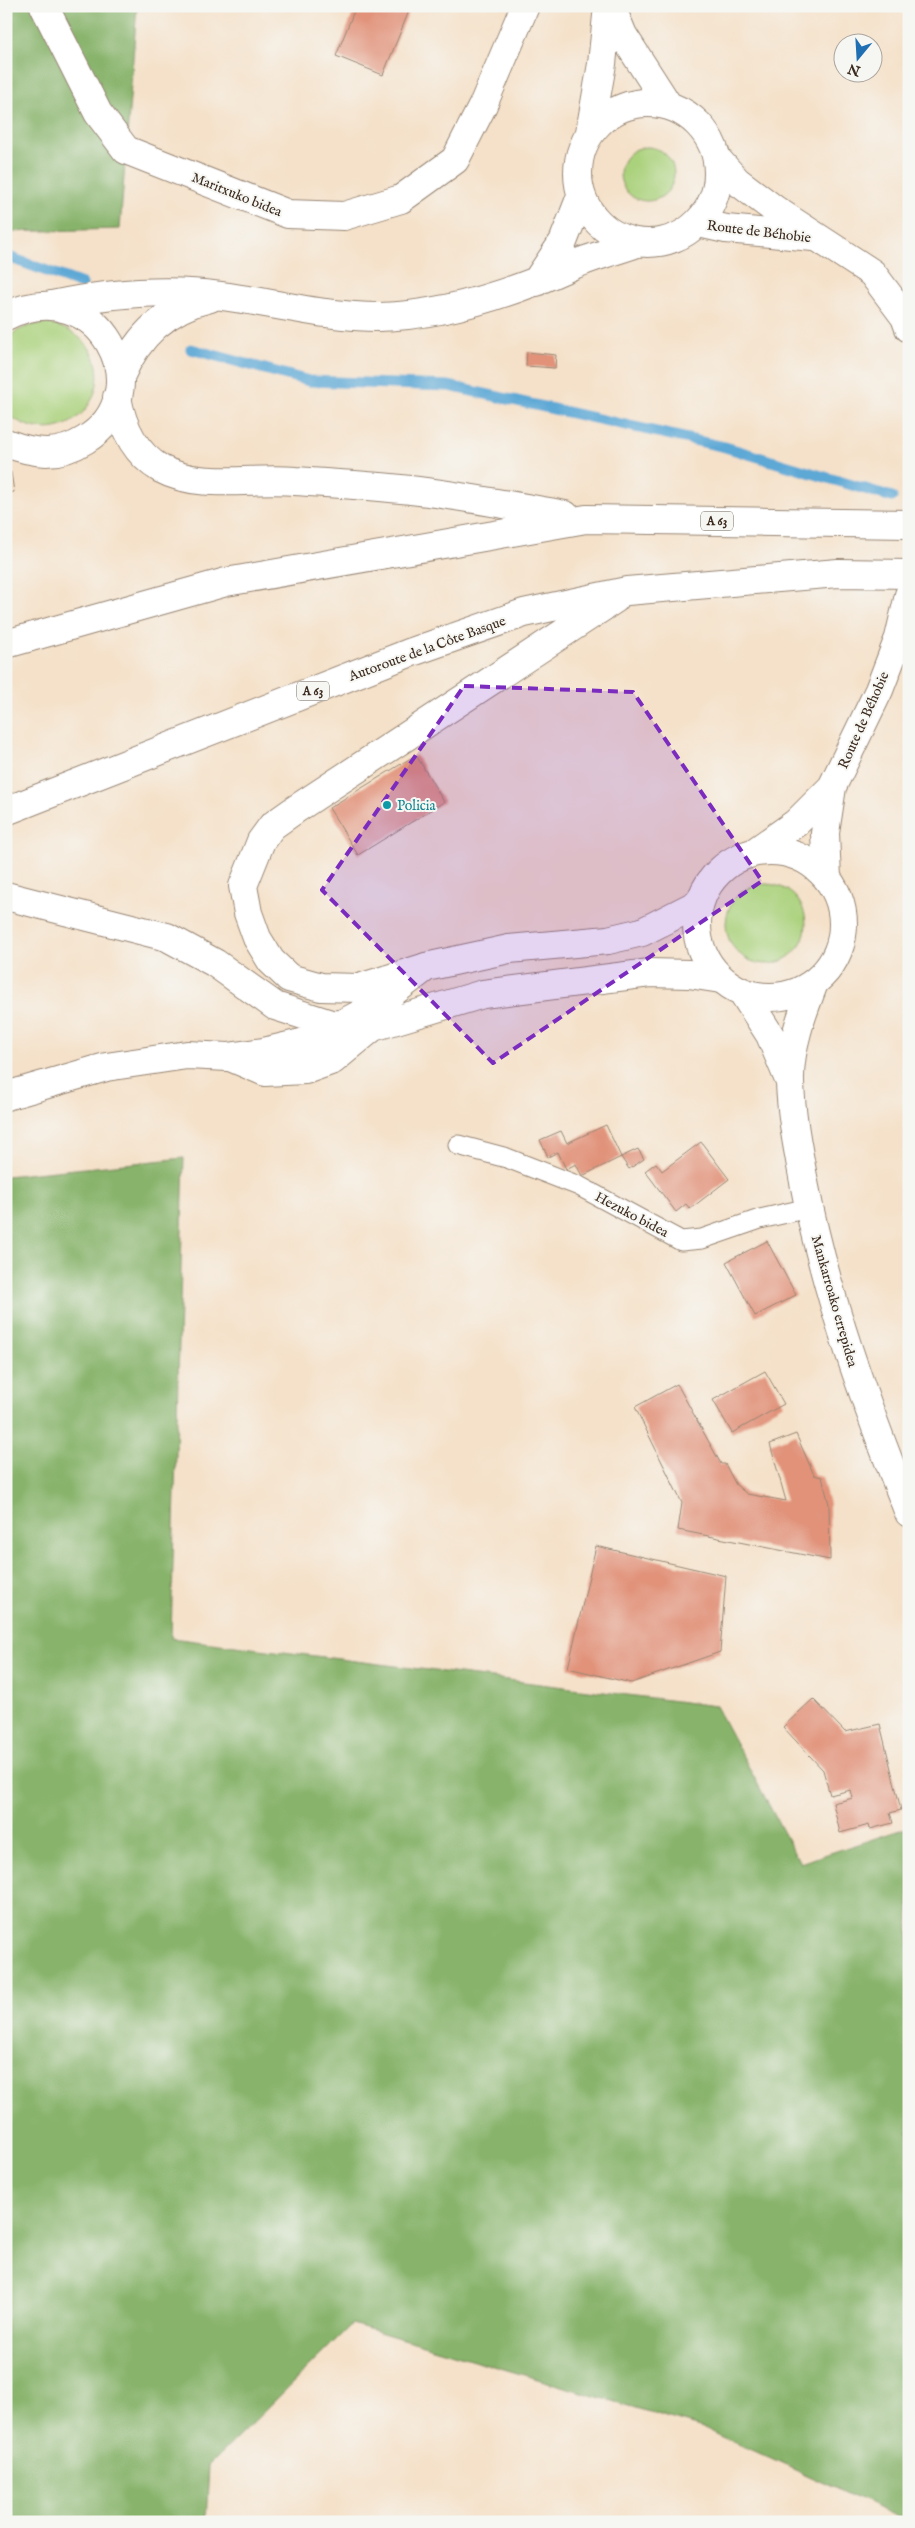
<svg xmlns="http://www.w3.org/2000/svg" width="915" height="2528" viewBox="0 0 915 2528" font-family="'IM FELL English',serif">
<rect width="100%" height="100%" fill="#f6f6f2"/>
<filter id="ink" filterUnits="userSpaceOnUse"><feTurbulence type="fractalNoise" baseFrequency=".02" numOctaves="2"/><feDisplacementMap in="SourceGraphic" scale="10" xChannelSelector="R" yChannelSelector="G"/><feConvolveMatrix kernelMatrix="1 2 1 2 8 2 1 2 1" color-interpolation-filters="sRGB"/></filter>
<filter id="wash" filterUnits="userSpaceOnUse"><feTurbulence type="fractalNoise" baseFrequency=".0096" numOctaves="4" result="noise"/><feDisplacementMap in="SourceGraphic" scale="20" xChannelSelector="R" yChannelSelector="G"/><feGaussianBlur stdDeviation="1.12" result="paint"/><feColorMatrix in="noise" values="0 0 0 0 0 0 0 0 0 0 0 0 0 0 0 0 0 1.4 0 .05"/><feComposite in="paint" operator="in"/></filter>
<g filter="url(#wash)">
<rect width="100%" height="100%" fill="#f5e1c9"/>
<path fill="#aad17b" stroke="#727e4c" d="M620 174a27 27 0 1 1 54 0a27 27 0 1 1-54 0Z
M 46,323 C 147,344 82,473 6,413 L 6,340 C 17,328 30,325 46,323 Z
M726 924a40 40 0 1 1 80 0a40 40 0 1 1-80 0Z"/>
<path fill="#87b36b" stroke="#616e44" d="M 6,6 L 137,6 L 120,229 L 6,232 Z
M 184,1158 L 171,1638 L 716,1706 L 800,1863 L 909,1827 L 909,2522 L 703,2428 L 352,2324 L 209,2466 L 206,2522 L 6,2522 L 6,1176 Z"/>
<g fill="none" stroke-linecap="round" stroke-linejoin="round">
<path stroke="#5da8d5" stroke-width="11" d="M 6,256 L 82,284
M 191,349 L 309,381 L 449,386 L 725,447 L 892,497"/>
</g>
<g id="blocks">
<path fill="#e19279" d="M 356,6 L 411,6 L 383,75 L 336,56 Z
M 527,352 L 556,355 L 555,368 L 526,366 Z
M 11,472 L 14,492 L 6,493 L 6,473 Z
M 416,755 L 444,802 L 358,855 L 329,808 Z
M 606,1125 L 621,1157 L 582,1176 L 576,1164 L 566,1169 L 558,1152 L 548,1157 L 540,1140 L 561,1131 L 567,1143 Z
M 701,1142 L 729,1179 L 690,1209 L 686,1204 L 676,1212 L 645,1171 L 656,1163 L 662,1171 Z
M 638,1149 L 644,1159 L 629,1169 L 621,1157 Z
M 767,1241 L 796,1295 L 755,1316 L 726,1262 Z
M 765,1371 L 784,1404 L 732,1433 L 713,1400 Z
M 677,1384 L 721,1464 L 725,1464 L 736,1485 L 747,1494 L 786,1501 L 770,1444 L 796,1434 L 814,1475 L 822,1477 L 829,1504 L 830,1560 L 678,1530 L 682,1503 L 635,1407 Z
M 596,1546 L 726,1576 L 720,1652 L 631,1683 L 568,1668 Z
M 813,1699 L 845,1732 L 880,1724 L 901,1810 L 890,1813 L 893,1823 L 870,1829 L 869,1825 L 840,1833 L 833,1803 L 853,1798 L 851,1790 L 830,1795 L 823,1770 L 783,1727 Z"/>
</g>
</g>
<g filter="url(#ink)">
<use href="#blocks" fill-opacity="0" stroke="#988674" stroke-width="1"/>
<g fill="none" stroke-linecap="round" stroke-linejoin="round">
<g stroke="#988674" stroke-width="21">
<path id="lane" d="M 458,1145 L 507,1158 L 579,1186 L 681,1241 L 702,1239 L 760,1219 L 809,1208"/>
</g>
<g stroke="#988674" stroke-width="30">
<path id="street" d="M 44,6 L 98,113 L 126,150 L 288,214 L 344,216 L 401,199 L 455,160 L 483,105 L 525,6
M 230,1057 L 265,1072 L 305,1070 L 333,1060 L 373,1027 L 483,994 L 650,973 L 689,974 L 721,979
M 6,1096 L 106,1067 L 187,1055 L 228,1057 L 263,1052 L 309,1041 L 372,1008 L 426,967 L 509,949 L 608,940 L 642,932 L 699,903"/>
</g>
<g stroke="#988674" stroke-width="30">
<path id="secondary" d="M 611,6 L 623,35 L 668,105
M578 173a70 70 0 1 1 140 0a70 70 0 1 1-140 0Z
M 590,132 L 602,64 L 608,6
M 718,160 L 737,181 L 774,209 L 872,273 L 905,317 L 909,328
M 699,223 L 726,229 L 813,237
M 536,282 L 563,242 L 581,196
M 52,305 C 109,293 164,288 222,296 C 275,303 326,317 379,317 C 432,316 485,301 534,282 C 552,275 569,266 586,260 C 603,254 620,249 637,243
M 6,316 C 99,270 163,393 85,440 C 58,457 35,454 6,443
M 120,377 C 137,337 166,308 210,298
M697 924a73 73 0 1 1 146 0a73 73 0 1 1-146 0Z
M 756,851 L 796,823 L 832,787
M 827,878 L 825,833 L 832,787 L 879,690 L 899,638 L 909,595
M 814,983 C 802,1014 789,1048 790,1082 C 791,1115 798,1150 804,1182 C 826,1297 866,1405 909,1513
M 743,993 L 770,1035 L 789,1080"/>
</g>
<g stroke="#988674" stroke-width="30">
<path id="highway" d="M 117,397 C 122,426 134,453 161,469 C 200,490 252,477 295,481 C 339,484 383,486 427,492 C 473,498 519,507 565,515
M 6,644 L 226,582 L 586,519 L 909,524
M 6,811 L 409,653 L 524,613 L 627,591 L 838,573 L 909,574
M 6,896 L 167,937 L 215,963 L 275,1006 L 331,1024 L 373,1027
M 426,967 L 359,988 L 321,987 L 289,978 L 271,961 L 257,938 L 248,913 L 243,886 L 261,841 L 272,826 L 296,809 L 615,599"/>
</g>
<use href="#lane" stroke="#fff" stroke-width="19"/>
<use href="#street" stroke="#fff" stroke-width="28"/>
<use href="#secondary" stroke="#fff" stroke-width="28"/>
<use href="#highway" stroke="#fff" stroke-width="28"/>
</g>
</g>
<path fill="#7b2cbf" fill-opacity="0.2" stroke="#7b2cbf" stroke-width="4" stroke-dasharray="10 6" stroke-linejoin="round" d="M 464,686 L 633,692 L 762,881 L 493,1063 L 322,890 Z"/>
<circle fill="#0f9aa8" stroke="#f6f6f2" stroke-width="2" cx="387" cy="805" r="5"/>
<g text-anchor="middle" stroke-width="4" stroke-linejoin="round" paint-order="stroke">
<g fill="#f6f6f2" stroke="#73675e" stroke-width="1">
<rect x="701" y="511.5" width="32" height="19" rx="4"/>
<rect x="297" y="681.5" width="32" height="19" rx="4"/>
</g>
<g font-size="12" font-weight="bold" fill="#3b2a1e">
<text x="717" y="525">A 63</text>
<text x="313" y="695">A 63</text>
</g>
<g font-size="14" fill="#3b2a1e" stroke="#f6f6f2">
<text transform="translate(237 194) rotate(22)" y="5">Maritxuko bidea</text>
<text transform="translate(759 231) rotate(7)" y="5">Route de Béhobie</text>
<text transform="translate(427 648) rotate(-20)" y="5">Autoroute de la Côte Basque</text>
<text transform="translate(863 720) rotate(-66)" y="5">Route de Béhobie</text>
<text transform="translate(632 1214) rotate(28)" y="5">Hezuko bidea</text>
<text transform="translate(835 1301) rotate(74)" y="5">Mankarroako errepidea</text>
</g>
<g font-size="14" fill="#0d838f" stroke="#f6f6f2" text-anchor="start">
<text x="397" y="810">Policia</text>
</g>
</g>
<rect width="915" height="2528" fill="none" stroke="#f6f6f2" stroke-width="25"/>
<g transform="translate(858 58) rotate(198)"><circle r="24" fill="#f6f6f2" stroke="#aba49d"/>
<path d="M0-4L9 19L0 12L-9 19Z" fill="#1f6fb2"/>
<text y="-8" font-size="14" font-weight="bold" text-anchor="middle" fill="#3b2a1e">N</text>
</g>
</svg>
